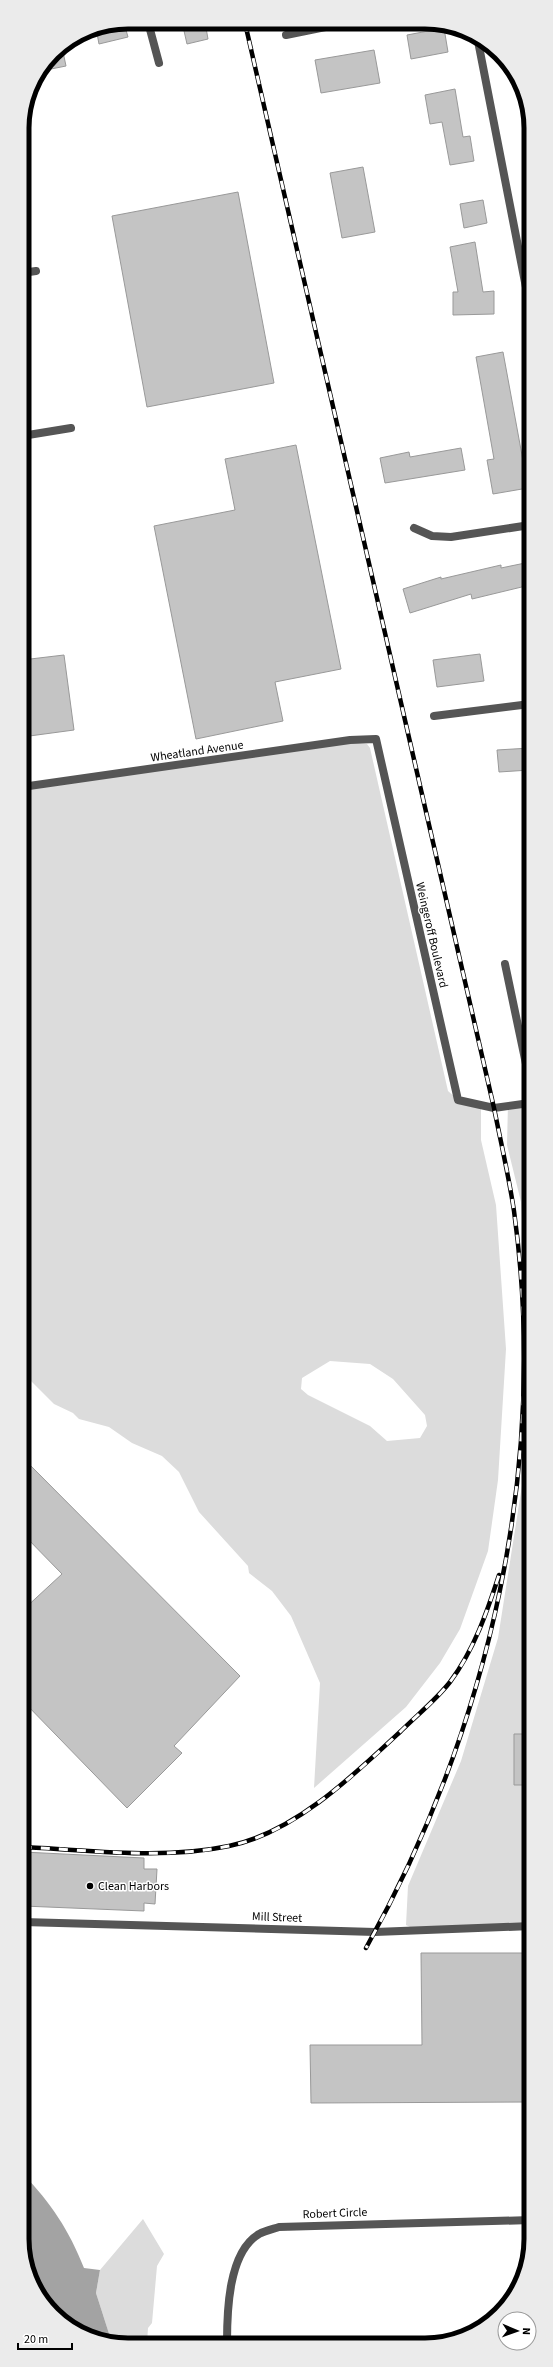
<svg xmlns="http://www.w3.org/2000/svg" width="553" height="2367" viewBox="0 0 553 2367" font-family="'Source Sans 3',sans-serif">
<rect width="100%" height="100%" fill="#fff"/>
<path fill="#dcdcdc" fill-rule="evenodd" d="M 342,742 L 367,744 L 370,748 L 448,1091 L 458,1100 L 481,1103 L 481,1140 L 496,1205 L 506,1349 L 498,1480 L 488,1551 L 460,1629 L 440,1663 L 406,1707 L 314,1788 L 320,1683 L 291,1616 L 272,1591 L 249,1573 L 248,1566 L 199,1512 L 179,1472 L 162,1456 L 132,1443 L 109,1427 L 79,1419 L 73,1413 L 54,1404 L 23,1373 L 22,789 ZM 330,1361 L 370,1364 L 393,1379 L 425,1415 L 427,1426 L 420,1438 L 387,1441 L 370,1426 L 308,1395 L 301,1389 L 302,1378 Z
M 530,1101 L 531,1443 L 528,1454 L 531,1457 L 531,1734 L 514,1734 L 514,1785 L 531,1785 L 531,1926 L 410,1927 L 406,1925 L 408,1886 L 461,1761 L 498,1638 L 523,1479 L 530,1350 L 521,1202 L 507,1145 L 508,1103 Z
M 143,2219 L 164,2254 L 157,2266 L 152,2323 L 148,2328 L 147,2343 L 112,2343 L 96,2293 L 100,2270 Z"/>
<path fill="#a3a3a3" d="M 23,2174 C 51,2203 69,2230 84,2268 L 100,2270 L 96,2293 L 112,2343 L 107,2343 L 53,2314 L 33,2286 L 23,2253 Z"/>
<path fill="#c4c4c4" stroke="#999" d="M 182,22 L 205,22 L 208,39 L 187,44 Z
M 124,23 L 128,37 L 99,44 L 96,28 Z
M 444,28 L 448,52 L 411,59 L 407,35 Z
M 62,47 L 66,66 L 41,71 L 53,53 Z
M 374,50 L 380,83 L 321,93 L 315,60 Z
M 455,89 L 463,137 L 470,136 L 474,161 L 450,165 L 442,122 L 430,124 L 425,95 Z
M 363,167 L 375,232 L 342,238 L 330,173 Z
M 238,192 L 274,383 L 147,407 L 112,216 Z
M 483,200 L 487,223 L 464,228 L 460,204 Z
M 475,242 L 483,292 L 494,291 L 494,314 L 453,315 L 453,292 L 458,292 L 450,247 Z
M 503,352 L 528,488 L 493,494 L 487,460 L 494,459 L 476,357 Z
M 296,445 L 341,669 L 275,682 L 283,721 L 196,739 L 154,526 L 235,510 L 225,459 Z
M 461,448 L 465,470 L 385,483 L 380,458 L 409,452 L 410,457 Z
M 530,562 L 530,585 L 472,599 L 471,594 L 410,613 L 403,589 L 441,577 L 441,579 L 501,565 L 501,568 Z
M 480,654 L 484,681 L 437,687 L 433,660 Z
M 64,655 L 74,730 L 22,737 L 22,660 Z
M 530,748 L 530,770 L 499,772 L 497,750 Z
M 23,1458 L 240,1676 L 174,1746 L 182,1753 L 127,1808 L 23,1701 L 23,1610 L 62,1574 L 23,1534 Z
M 514,1734 L 531,1734 L 531,1785 L 514,1785 Z
M 23,1852 L 144,1858 L 144,1869 L 157,1869 L 155,1904 L 144,1903 L 144,1911 L 23,1906 Z
M 421,1953 L 531,1953 L 531,2102 L 311,2103 L 310,2045 L 422,2045 Z"/>
<g fill="none" stroke-linecap="round" stroke-linejoin="round">
<path stroke="#555" stroke-width="8" d="M 148,22 L 159,63
M 286,35 L 345,23
M 477,36 L 530,308
M 22,273 L 36,271
M 22,436 L 71,428
M 414,528 L 432,536 L 451,537 L 530,525
M 434,716 L 530,704
M 22,787 L 350,740 L 376,739 L 458,1100 L 494,1108 L 530,1103
M 505,964 L 530,1083
M 23,1922 L 375,1932 L 531,1926
M 227,2343 C 227,2313 228,2252 259,2234 C 265,2231 273,2229 279,2227 L 531,2220"/>
<g stroke="#000" stroke-width="4.5">
<path id="rail" d="M 245,23 L 494,1108 C 501,1143 509,1177 514,1211 C 549,1466 490,1726 366,1948
M 23,1847 C 90,1850 162,1860 229,1846 C 294,1833 354,1775 401,1731 C 417,1715 436,1700 450,1682 C 474,1650 487,1612 499,1575"/>
</g>
<use href="#rail" stroke="#fff" stroke-width="3" stroke-dasharray="9" stroke-linecap="butt"/>
</g>
<circle fill="#000" stroke="#fff" stroke-width="1.5" cx="90" cy="1886" r="4"/>
<g text-anchor="middle" stroke-width="3" stroke-linejoin="round" paint-order="stroke">
<g font-size="12" fill="#000" stroke="#fff">
<text transform="translate(197 751) rotate(-8)" y="4">Wheatland Avenue</text>
<text transform="translate(432 935) rotate(77)" y="4">Weingeroff Boulevard</text>
<text transform="translate(277 1917) rotate(2)" y="4">Mill Street</text>
<text transform="translate(335 2213) rotate(-2)" y="4">Robert Circle</text>
</g>
<g font-size="12" fill="#000" stroke="#fff" text-anchor="start">
<text x="98" y="1890">Clean Harbors</text>
</g>
</g>
<path d="M0 0H553V2367H0ZM128 29H425A99 99 0 0 1 524 128V2239A99 99 0 0 1 425 2338H128A99 99 0 0 1 29 2239V128A99 99 0 0 1 128 29Z" fill="#ebebeb" fill-rule="evenodd"/>
<path fill="none" stroke="#000" stroke-width="5" d="M128 29H425A99 99 0 0 1 524 128V2239A99 99 0 0 1 425 2338H128A99 99 0 0 1 29 2239V128A99 99 0 0 1 128 29Z"/>
<g transform="translate(517 2331) rotate(92)"><circle r="19" fill="#ffffff" stroke="#999999"/>
<path d="M0-3L7 15L0 10L-7 15Z" fill="#000000"/>
<text y="-6" font-size="11" font-weight="bold" text-anchor="middle" fill="#000000">N</text>
</g>
<path d="M18 2343v6h54v-6" fill="none" stroke="#000000" stroke-width="2"/>
<text x="24" y="2343" font-size="12" fill="#000000" stroke="#ffffff" stroke-width="3" paint-order="stroke">20 m</text>
</svg>
